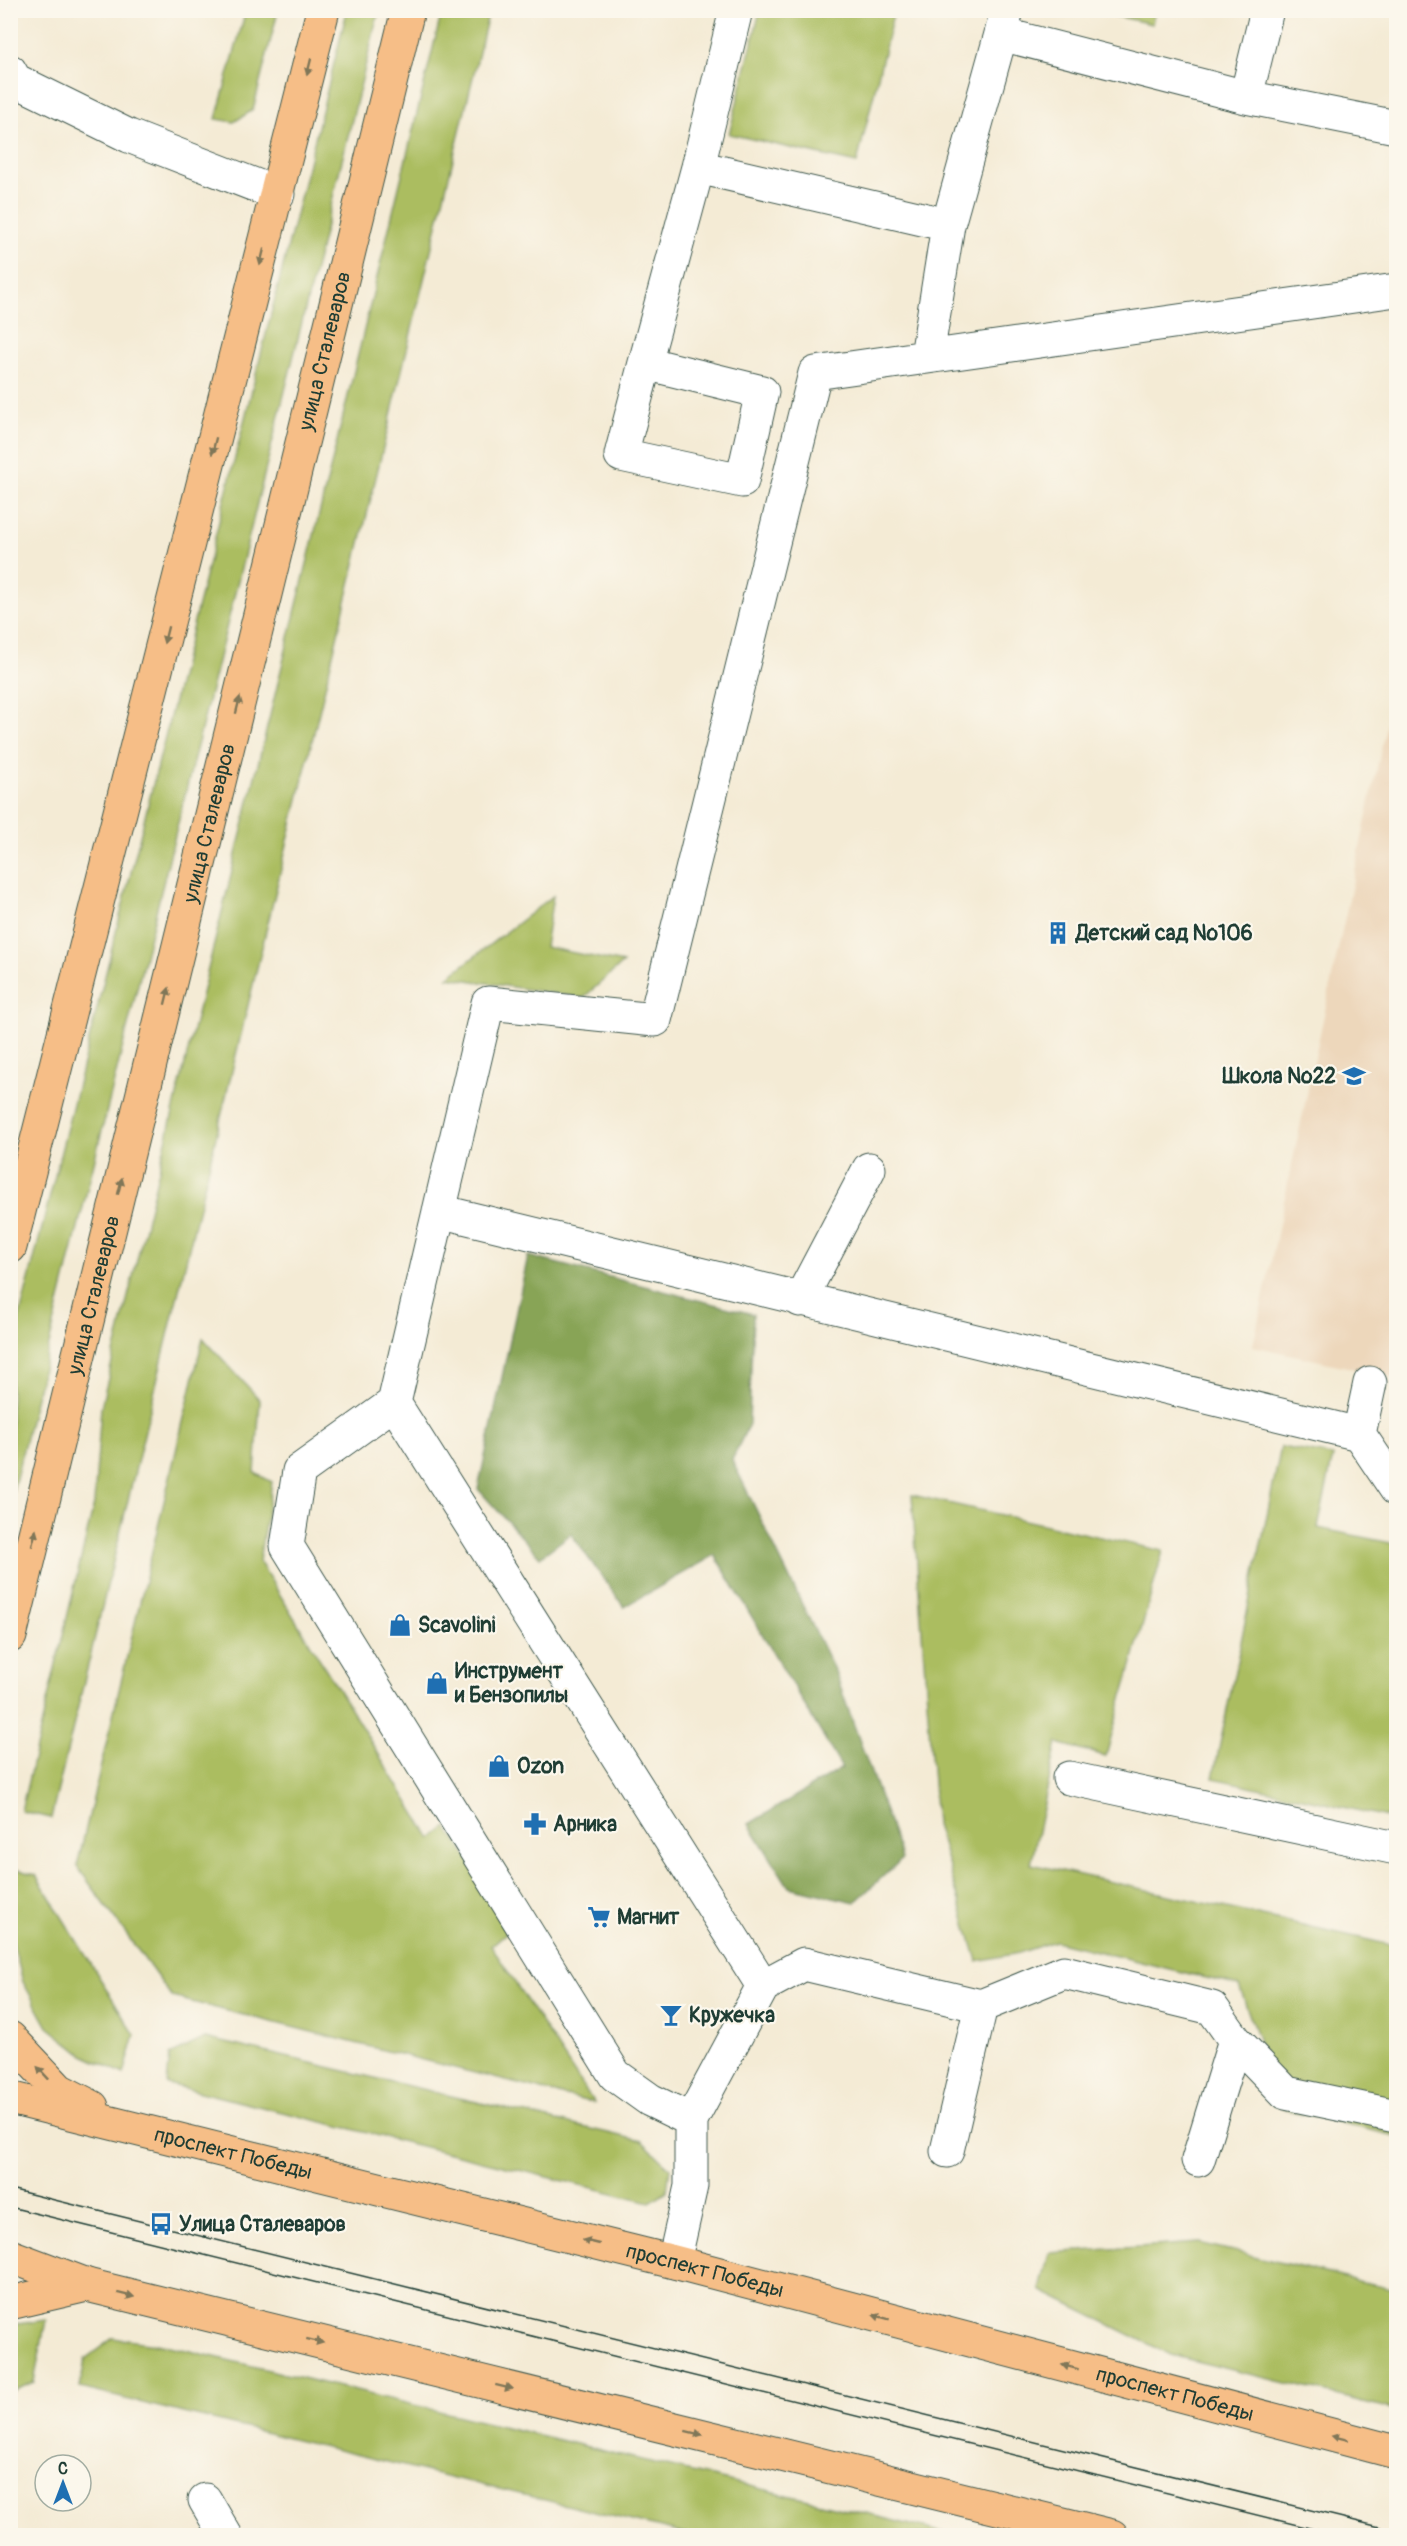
<svg xmlns="http://www.w3.org/2000/svg" width="1407" height="2546" viewBox="0 0 1407 2546" font-family="Pangolin,sans-serif">
<rect width="100%" height="100%" fill="#fbf7ec"/>
<filter id="ink" filterUnits="userSpaceOnUse"><feTurbulence type="fractalNoise" baseFrequency=".0167" numOctaves="2"/><feDisplacementMap in="SourceGraphic" scale="12" xChannelSelector="R" yChannelSelector="G"/><feConvolveMatrix kernelMatrix="1 2 1 2 8 2 1 2 1" color-interpolation-filters="sRGB"/></filter>
<filter id="wash" filterUnits="userSpaceOnUse"><feTurbulence type="fractalNoise" baseFrequency=".008" numOctaves="4" result="noise"/><feDisplacementMap in="SourceGraphic" scale="24" xChannelSelector="R" yChannelSelector="G"/><feGaussianBlur stdDeviation="1.35" result="paint"/><feColorMatrix in="noise" values="0 0 0 0 0 0 0 0 0 0 0 0 0 0 0 0 0 1.4 0 .05"/><feComposite in="paint" operator="in"/></filter>
<g filter="url(#wash)">
<rect width="100%" height="100%" fill="#f4ebd5"/>
<path fill="#edd7bb" d="M 1396,680 L 1396,1378 L 1253,1346 Z"/>
<path fill="#abbd61" stroke="#657d4a" stroke-width="1.5" d="M 246,10 L 278,11 L 253,110 L 234,122 L 216,119 Z
M 347,11 L 379,11 L 11,1498 L 11,1351 Z
M 442,11 L 489,11 L 51,1818 L 21,1811 L 94,1504 L 101,1407 Z
M 760,11 L 894,11 L 857,163 L 729,134 Z
M 1094,11 L 1155,11 L 1152,24 Z
M 553,896 L 545,947 L 623,963 L 583,998 L 448,977 Z
M 203,1338 L 260,1400 L 255,1473 L 272,1482 L 259,1561 L 431,1839 L 447,1827 L 514,1926 L 491,1946 L 594,2103 L 172,1997 L 77,1866 Z
M 1281,1447 L 1333,1456 L 1318,1528 L 1396,1544 L 1396,1819 L 1213,1778 Z
M 912,1495 L 1163,1551 L 1106,1756 L 1057,1743 L 1031,1864 L 1396,1946 L 1396,2136 L 1283,2109 L 1239,1986 L 1055,1941 L 1019,1953 L 977,1961 L 936,1824 Z
M 10,1867 L 36,1875 L 135,2035 L 124,2074 L 83,2055 L 48,2027 L 23,1982 L 11,1936 Z
M 205,2038 L 642,2141 L 670,2168 L 667,2191 L 650,2202 L 167,2084 L 170,2055 Z
M 1199,2243 L 1396,2290 L 1396,2410 L 1171,2355 L 1040,2290 L 1049,2253 Z
M 46,2320 L 34,2382 L 11,2392 L 11,2325 Z
M 113,2338 L 169,2346 L 953,2535 L 690,2535 L 80,2388 L 85,2359 Z"/>
<path fill="#88a457" stroke="#547046" stroke-width="1.5" d="M 528,1256 L 753,1314 L 749,1424 L 732,1460 L 835,1672 L 902,1859 L 855,1902 L 789,1887 L 749,1824 L 842,1768 L 715,1555 L 624,1607 L 571,1534 L 540,1557 L 478,1489 Z"/>
</g>
<g filter="url(#ink)">
<g fill="none" stroke-linecap="round" stroke-linejoin="round">
<g stroke="#3f574c" stroke-width="35">
<path id="minor" d="M 1007,10 L 1001,34 L 1246,97
M 1267,10 L 1246,97 L 1396,127
M 10,71 L 15,80 L 129,136 L 278,194
M 698,167 L 948,225 L 927,356
M 948,225 L 1001,34
M 645,363 L 762,392 L 742,481 L 621,455 Z
M 645,363 L 698,167 L 736,10
M 439,1211 L 1359,1434 L 1396,1489
M 800,1300 L 869,1169
M 394,1403 L 763,1986 L 691,2120
M 1359,1434 L 1370,1383
M 1069,1778 L 1396,1848
M 763,1986 L 804,1964 L 981,2006 L 1064,1972 L 1212,2008 L 1235,2040 L 1286,2093 L 1396,2116
M 947,2151 L 981,2006
M 1198,2160 L 1235,2040
M 674,2262 L 691,2186 L 691,2120 L 650,2100 L 615,2075 L 287,1546 L 299,1471 L 394,1403 L 488,1003 L 655,1020 L 815,373 L 1396,290
M 205,2500 L 226,2536"/>
</g>
<g stroke="#3f574c" stroke-width="35">
<g id="major">
<path d="M 10,1247 L 323,10"/>
<path id="s1" d="M 10,1636 L 408,10"/>
<path d="M 10,2038 L 59,2090 L 92,2107"/>
<path id="s2" d="M 10,2098 L 674,2262 L 1396,2452"/>
<path d="M 10,2256 L 87,2285 L 1112,2536"/>
<path d="M 10,2303 L 87,2285"/>
</g>
</g>
<use href="#minor" stroke="#fff" stroke-width="33"/>
<use href="#major" stroke="#f6be87" stroke-width="33"/>
<path stroke="#1f3d34" stroke-width="1.5" d="M 10,2189 L 1396,2531
M 10,2207 L 1342,2536"/>
</g>
<defs><path id="oneway-solid" d="M-6-.8H1V-3.2L6.5 0L1 3.2V.8H-6Z" transform="scale(1.5)"/></defs>
<g fill="#807759">
<use href="#oneway-solid" transform="translate(309 67) rotate(104)"/>
<use href="#oneway-solid" transform="translate(262 257) rotate(104)"/>
<use href="#oneway-solid" transform="translate(214 446) rotate(104)"/>
<use href="#oneway-solid" transform="translate(166 635) rotate(104)"/>
<use href="#oneway-solid" transform="translate(238 705) rotate(-76)"/>
<use href="#oneway-solid" transform="translate(167 996) rotate(-76)"/>
<use href="#oneway-solid" transform="translate(120 1186) rotate(-76)"/>
<use href="#oneway-solid" transform="translate(34 1538) rotate(-76)"/>
<use href="#oneway-solid" transform="translate(43 2073) rotate(-133)"/>
<use href="#oneway-solid" transform="translate(591 2242) rotate(-166)"/>
<use href="#oneway-solid" transform="translate(126 2295) rotate(14)"/>
<use href="#oneway-solid" transform="translate(881 2317) rotate(-165)"/>
<use href="#oneway-solid" transform="translate(315 2341) rotate(14)"/>
<use href="#oneway-solid" transform="translate(1070 2367) rotate(-165)"/>
<use href="#oneway-solid" transform="translate(504 2387) rotate(14)"/>
<use href="#oneway-solid" transform="translate(694 2433) rotate(14)"/>
<use href="#oneway-solid" transform="translate(1340 2438) rotate(-166)"/>
</g>
</g>
<defs>
<g id="building-bare" transform="scale(1.8)"><path d="M-4-6H4V6H1V3H-1V6H-4ZM-2.5-4.3h1.7v1.8h-1.7ZM.8-4.3h1.7v1.8H.8ZM-2.5-1h1.7V.8h-1.7ZM.8-1h1.7V.8H.8Z" fill="#1f6fb2" stroke="#fbf7ec" stroke-width="2.5" paint-order="stroke"/></g>
<g id="school-bare" transform="scale(1.8)"><path d="M0-5L7-2L0 1L-7-2ZM-4 1L0 2.5L4 1V4Q0 6-4 4Z" fill="#1f6fb2" stroke="#fbf7ec" stroke-width="2.5" paint-order="stroke"/></g>
<g id="shop-bare" transform="scale(1.8)"><path d="M-5-2.5h2.3a2.7 3.5 0 0 1 5.4 0H5L5.5 6h-11ZM-1.5-2.5h3a1.5 2.3 0 0 0-3 0Z" fill="#1f6fb2" stroke="#fbf7ec" stroke-width="2.5" paint-order="stroke"/></g>
<g id="pharmacy-bare" transform="scale(1.8)"><path d="M-2-6h4v4h4v4h-4v4h-4v-4h-4v-4h4Z" fill="#1f6fb2" stroke="#fbf7ec" stroke-width="2.5" paint-order="stroke"/></g>
<g id="supermarket-bare" transform="scale(1.8)"><path d="M-6-5.5h2.5l.6 2H6L4.5 2H-2.5L-4.4-4H-6ZM-1.5 3.2a1.3 1.3 0 1 0 .1 0ZM3 3.2a1.3 1.3 0 1 0 .1 0Z" fill="#1f6fb2" stroke="#fbf7ec" stroke-width="2.5" paint-order="stroke"/></g>
<g id="bar-bare" transform="scale(1.8)"><path d="M-6-5H6L.8 .8V4.5H3.5V6h-7V4.5H-.8V.8Z" fill="#1f6fb2" stroke="#fbf7ec" stroke-width="2.5" paint-order="stroke"/></g>
<g id="bus-bare" transform="scale(1.8)"><path d="M-5-6H5V4H4V6H2V4H-2V6H-4V4H-5ZM-3.5-4V0h7V-4ZM-3.5 1.2v1.5H-2V1.2ZM2 1.2v1.5H3.5V1.2Z" fill="#1f6fb2" stroke="#fbf7ec" stroke-width="2.5" paint-order="stroke"/></g>
</defs>
<g fill-rule="evenodd">
<use href="#building-bare" x="1058" y="933"/>
<use href="#school-bare" x="1354" y="1076"/>
<use href="#shop-bare" x="400" y="1625"/>
<use href="#shop-bare" x="437" y="1683"/>
<use href="#shop-bare" x="499" y="1766"/>
<use href="#pharmacy-bare" x="535" y="1824"/>
<use href="#supermarket-bare" x="599" y="1917"/>
<use href="#bar-bare" x="671" y="2015"/>
<use href="#bus-bare" x="161" y="2224"/>
</g>
<g text-anchor="middle" stroke-width="4.5" stroke-linejoin="round" paint-order="stroke">
<g font-size="21" fill="#1f3d34" stroke="#fbf7ec">
<text dy="7" stroke="none"><textPath href="#s1" startOffset="1323">улица Сталеваров</textPath></text>
<text dy="7" stroke="none"><textPath href="#s1" startOffset="837">улица Сталеваров</textPath></text>
<text dy="7" stroke="none"><textPath href="#s1" startOffset="351">улица Сталеваров</textPath></text>
<text dy="7" stroke="none"><textPath href="#s2" startOffset="230">проспект Победы</textPath></text>
<text dy="7" stroke="none"><textPath href="#s2" startOffset="716">проспект Победы</textPath></text>
<text dy="7" stroke="none"><textPath href="#s2" startOffset="1202">проспект Победы</textPath></text>
</g>
<g font-size="21" font-weight="bold" fill="#1f3d34" stroke="#fbf7ec" text-anchor="start">
<text x="1076" y="940">Детский сад №106</text>
<text x="1336" y="1083" text-anchor="end">Школа №22</text>
<text x="418" y="1632">Scavolini</text>
<text x="455" y="1678">Инструмент<tspan x="455" dy="24">и Бензопилы</tspan></text>
<text x="517" y="1773">Ozon</text>
<text x="553" y="1831">Арника</text>
<text x="617" y="1924">Магнит</text>
<text x="689" y="2022">Кружечка</text>
<text x="179" y="2231">Улица Сталеваров</text>
</g>
</g>
<rect width="1407" height="2546" fill="none" stroke="#fbf7ec" stroke-width="36"/>
<g transform="translate(63 2483)"><circle r="28" fill="#fbf7ec" stroke="#a3ada2" stroke-width="1.5"/>
<path d="M0-4.5L10 22L0 15L-10 22Z" fill="#1f6fb2"/>
<text y="-9" font-size="16" font-weight="bold" text-anchor="middle" fill="#1f3d34">С</text>
</g>
</svg>
